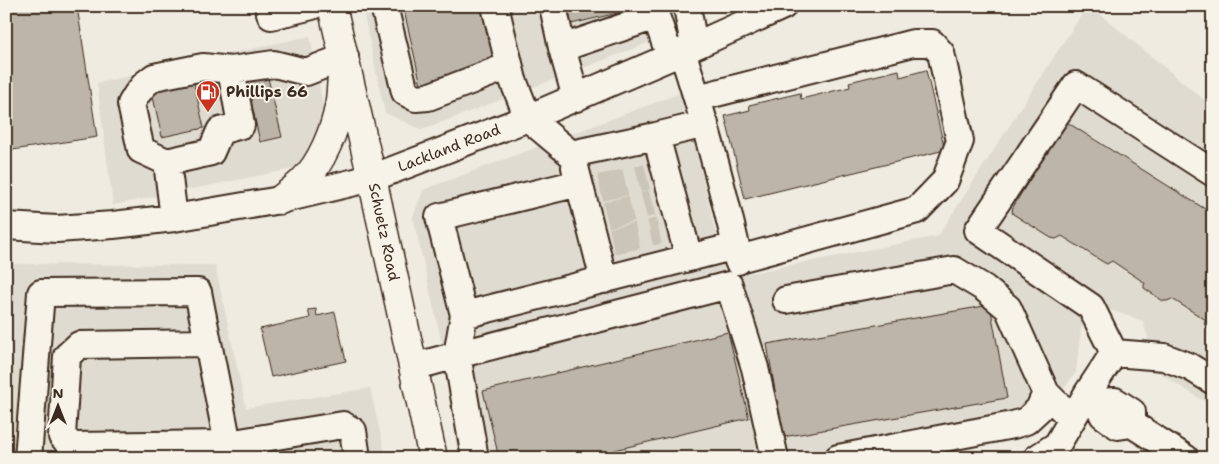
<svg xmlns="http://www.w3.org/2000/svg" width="1219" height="464" viewBox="0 0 1219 464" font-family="'Shantell Sans',sans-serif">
<rect width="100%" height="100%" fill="#efebe0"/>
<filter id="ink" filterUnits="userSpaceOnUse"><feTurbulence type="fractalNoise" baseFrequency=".02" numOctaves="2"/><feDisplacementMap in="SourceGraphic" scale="10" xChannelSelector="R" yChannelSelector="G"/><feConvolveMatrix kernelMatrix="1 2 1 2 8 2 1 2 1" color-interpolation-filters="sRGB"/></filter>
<g filter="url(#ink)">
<path fill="#e0dbd0" d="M 362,6 L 679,6 L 684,29 L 422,130 L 385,113 Z
M 1087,6 L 1090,6 L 1213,107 L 1213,407 L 1158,372 L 1143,321 L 1110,310 L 1081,328 L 1076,372 L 1028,438 L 920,458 L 468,458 L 413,217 L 423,190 L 683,92 L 726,278 L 938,236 Z
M 310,36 L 325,116 L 309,158 L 292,169 L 113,205 L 97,83 Z
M 6,264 L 215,265 L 246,408 L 370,388 L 386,458 L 6,458 Z"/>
<path fill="#bdb5aa" stroke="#3b2a1e" d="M 6,6 L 77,6 L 97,137 L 6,151 Z
M 403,6 L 484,6 L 497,60 L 482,60 L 484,68 L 471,67 L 458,70 L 458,77 L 444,76 L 446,82 L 421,85 Z
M 562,6 L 633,6 L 634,9 L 567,25 Z
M 899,70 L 900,77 L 926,70 L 945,150 L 745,199 L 725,116 L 750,110 L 749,105 L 800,93 L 801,99 L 850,87 L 849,82 Z
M 268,78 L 282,137 L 260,142 L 247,83 Z
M 193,79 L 204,128 L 162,137 L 151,88 Z
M 1065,121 L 1213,214 L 1213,332 L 1206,327 L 1204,323 L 1206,320 L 1172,299 L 1167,301 L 1163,301 L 1144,288 L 1144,285 L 1145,283 L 1112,261 L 1107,264 L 1103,262 L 1062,236 L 1056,239 L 1051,238 L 1013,214 L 1012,212 L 1013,207 Z
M 990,305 L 1007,398 L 783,437 L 767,344 Z
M 316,309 L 317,316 L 335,312 L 346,361 L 271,377 L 260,329 L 310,318 L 308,310 Z
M 728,332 L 749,418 L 581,458 L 499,458 L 483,391 Z"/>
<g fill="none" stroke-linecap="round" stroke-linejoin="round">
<path stroke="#cbc4b9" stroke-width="26" stroke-dasharray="26 13" stroke-linecap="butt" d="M 600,188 L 647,177
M 606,215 L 652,203
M 612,241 L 659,231"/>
<g stroke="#3b2a1e" stroke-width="30">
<path id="minor" d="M 268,6 L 271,16 L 312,6
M 384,6 L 405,92 L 416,98 L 428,97 L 509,66
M 495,6 L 513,80 L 528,118 L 571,154 L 656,136 L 705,124
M 553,6 L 562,48 L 576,98
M 687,6 L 694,46
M 562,48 L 656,16 L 670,57
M 682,51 C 705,120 723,189 739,259 L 738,261
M 697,98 L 913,43 L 932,43 L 941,53 L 960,141 L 945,181 L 917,210 L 739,259
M 656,136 L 689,258
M 167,162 L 211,152 L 220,131 L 241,125 L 231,70
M 575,167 L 604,280
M 579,183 L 439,217 L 464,315 L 736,246
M 174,218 L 167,162 L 141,150 L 131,104 L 137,94 L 145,84 L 154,77 L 203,67 L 231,70 L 274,64 L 306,72 L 345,57
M 6,226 L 57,229 L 113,225 L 174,218 L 280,200 L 372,178 L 528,118 L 670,57 L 783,6
M 786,300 L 954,270 L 984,288 L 1008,308 L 1046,393 L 1072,419
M 464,315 L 457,355 L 475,458
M 208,343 L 79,345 L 67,356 L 62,436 L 72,446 L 228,444 L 343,425 L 353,431 L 357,458
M 1114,353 L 1091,307 L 978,230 L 1076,85 L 1213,173
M 1114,353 L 1164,357 L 1190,367 L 1213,381
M 413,367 L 457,355 L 729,285 L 755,368 L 775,458
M 1087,394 L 1098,402 L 1115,401 L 1132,412 L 1132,424
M 1098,402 L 1103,415 L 1118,426 L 1132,424 L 1185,458
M 28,458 L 41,293 L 198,292 L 228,444 L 228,458
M 838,458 L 1013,425 L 1026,421 L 1039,409 L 1046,393
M 1037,458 L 1057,445 L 1087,394 L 1114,353"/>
</g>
<g stroke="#3b2a1e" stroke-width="31">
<path id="major" d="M 332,6 L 372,178 L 433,458
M 280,200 C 288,193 297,188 304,180 C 321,164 335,130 339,107 C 341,97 341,87 342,76"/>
</g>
<use href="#minor" stroke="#f7f3e8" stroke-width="26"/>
<use href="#major" stroke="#f7f3e8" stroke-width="28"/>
</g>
</g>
<defs>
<g id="fuel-pin" transform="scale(1.25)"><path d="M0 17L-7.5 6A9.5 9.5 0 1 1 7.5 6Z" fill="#c8321e" stroke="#f7f3e8"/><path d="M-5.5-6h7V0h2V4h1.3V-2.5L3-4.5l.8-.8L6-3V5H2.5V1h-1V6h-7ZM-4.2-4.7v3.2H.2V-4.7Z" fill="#fff"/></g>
</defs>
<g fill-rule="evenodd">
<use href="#fuel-pin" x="208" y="92"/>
</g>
<g text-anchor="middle" stroke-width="4" stroke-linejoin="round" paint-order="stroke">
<g font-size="15" font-weight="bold" fill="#3b2a1e" stroke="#f7f3e8" text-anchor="start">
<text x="226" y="97">Phillips 66</text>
</g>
<g font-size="15" fill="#3b2a1e" stroke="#f7f3e8">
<text transform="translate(449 148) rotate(-21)" y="5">Lackland Road</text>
<text transform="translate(384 232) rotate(78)" y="5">Schuetz Road</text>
</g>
</g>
<rect width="1219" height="464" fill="none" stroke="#f7f3e8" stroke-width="25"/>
<rect x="12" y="12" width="1194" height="439" fill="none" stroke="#3b2a1e" stroke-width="2" filter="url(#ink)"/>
<g transform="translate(58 406)" stroke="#f7f3e8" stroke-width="4" paint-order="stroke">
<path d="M0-4L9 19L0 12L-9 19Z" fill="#3b2a1e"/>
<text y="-8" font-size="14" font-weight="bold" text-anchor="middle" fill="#3b2a1e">N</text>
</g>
</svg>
